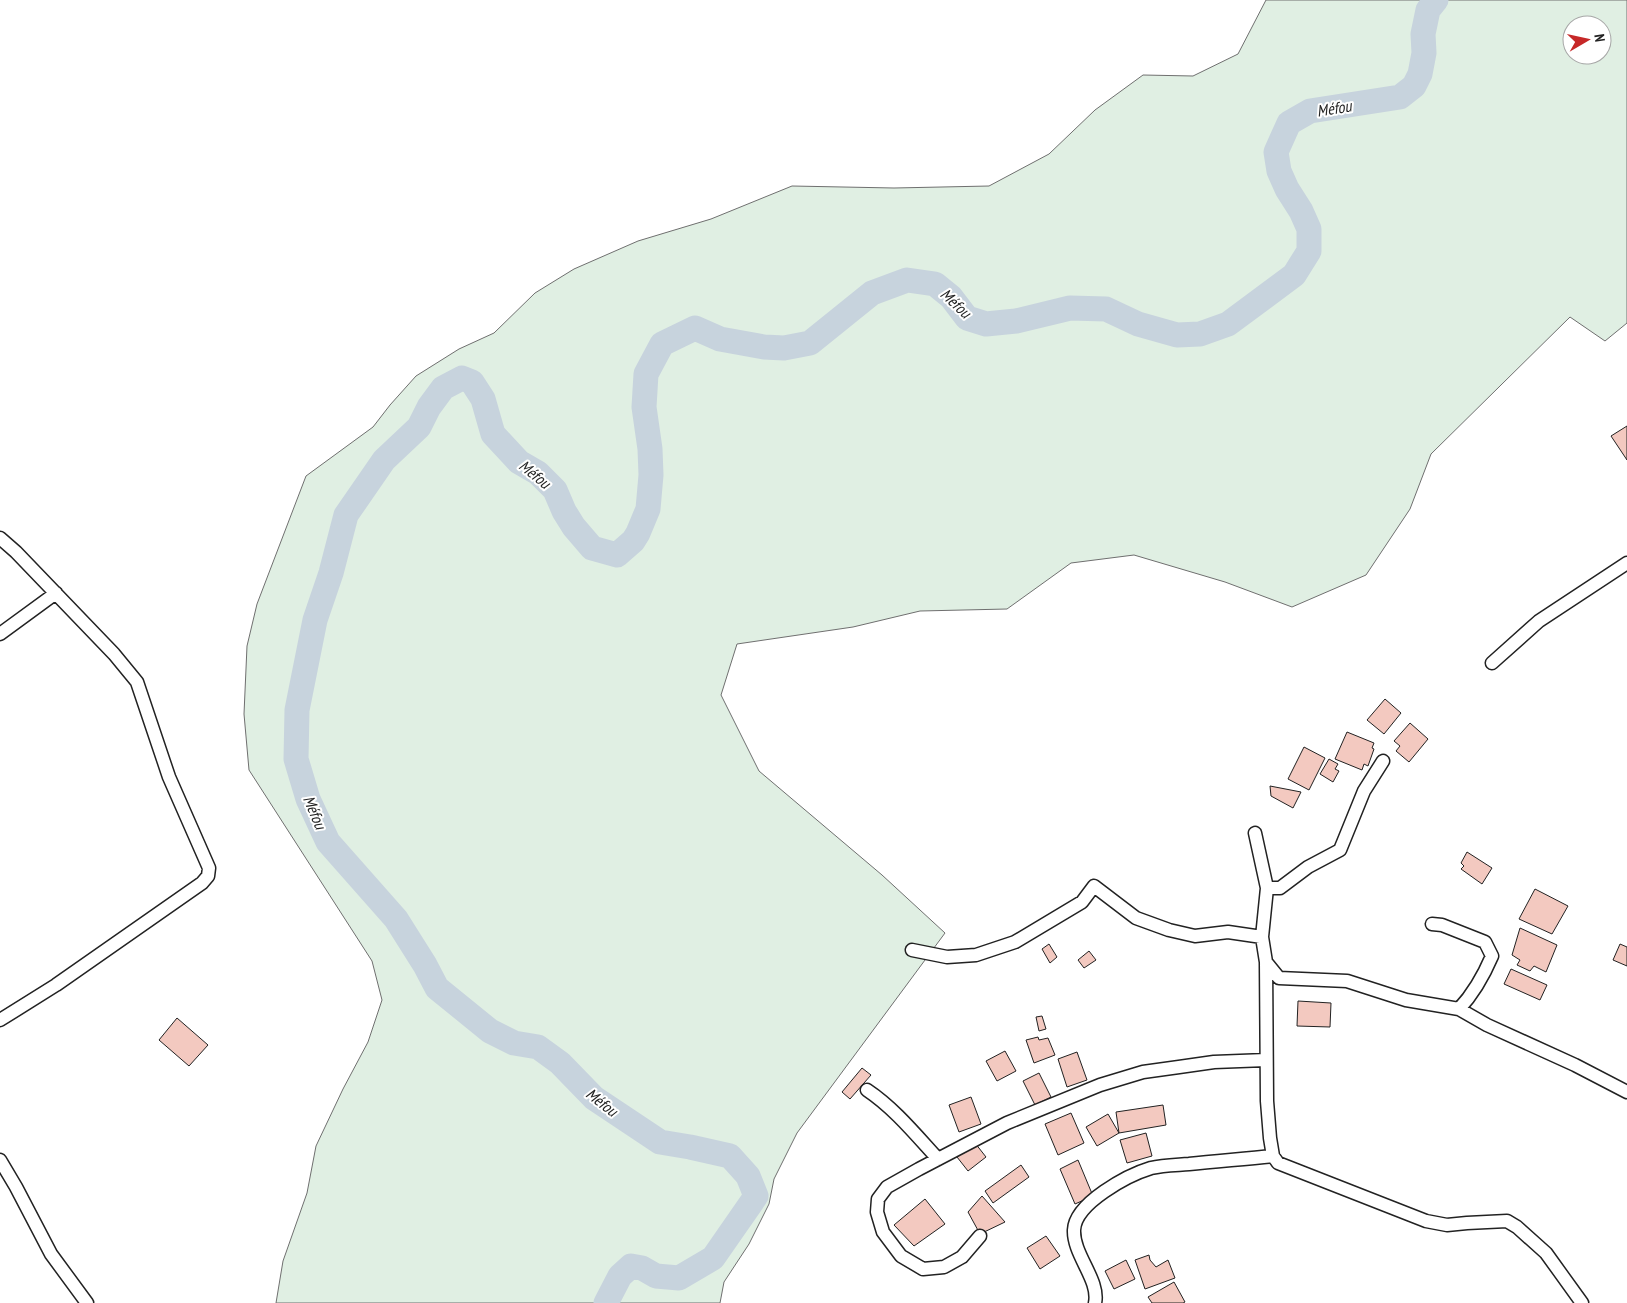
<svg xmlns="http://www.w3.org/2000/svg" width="1627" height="1303" viewBox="0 0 1627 1303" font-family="'PT Sans Narrow',sans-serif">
<rect width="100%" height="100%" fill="#fff"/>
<path fill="#e0efe3" stroke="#6f6f6f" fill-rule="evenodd" d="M 1266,0 L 1627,0 L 1627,323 L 1605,341 L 1570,317 L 1431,454 L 1410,509 L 1366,575 L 1292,607 L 1225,582 L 1134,555 L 1071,563 L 1007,609 L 920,611 L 853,627 L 737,644 L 721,695 L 759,771 L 882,875 L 945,933 L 797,1133 L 774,1179 L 769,1204 L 749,1244 L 724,1282 L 720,1303 L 276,1303 L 283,1261 L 307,1193 L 316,1146 L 343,1089 L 368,1042 L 382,1000 L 372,961 L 249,770 L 244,714 L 247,646 L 257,604 L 306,476 L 373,427 L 390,405 L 416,376 L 459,349 L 494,333 L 535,293 L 574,269 L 638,241 L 711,219 L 792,186 L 894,188 L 989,186 L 1049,154 L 1095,110 L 1143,75 L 1193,76 L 1238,54 ZM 1572,25 L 1602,25 L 1602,55 L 1572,55 Z"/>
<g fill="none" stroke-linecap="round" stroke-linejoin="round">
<path stroke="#c7d3dd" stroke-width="25" d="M 606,1303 L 620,1276 L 631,1266 L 642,1268 L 656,1276 L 679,1278 L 713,1258 L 756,1196 L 748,1176 L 730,1156 L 690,1147 L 660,1142 L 594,1098 L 560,1063 L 538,1047 L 514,1043 L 490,1031 L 437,988 L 425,965 L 396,919 L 328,842 L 308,799 L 296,759 L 297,710 L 315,620 L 331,573 L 346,515 L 384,460 L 419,427 L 429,407 L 443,388 L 462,378 L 472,382 L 483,399 L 493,434 L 519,462 L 538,473 L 555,490 L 564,511 L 574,527 L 592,548 L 617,555 L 633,541 L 638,533 L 648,509 L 651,475 L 650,449 L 644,407 L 646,374 L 662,344 L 695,328 L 720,339 L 764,347 L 784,348 L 810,343 L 872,293 L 907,280 L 935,284 L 951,297 L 967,318 L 986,324 L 1016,321 L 1070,308 L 1106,309 L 1138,324 L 1177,335 L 1200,334 L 1228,324 L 1294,275 L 1309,251 L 1309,229 L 1301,211 L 1287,189 L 1279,171 L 1276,152 L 1289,123 L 1310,111 L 1400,97 L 1414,86 L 1420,74 L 1424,53 L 1423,34 L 1428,10 L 1436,0"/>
</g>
<path fill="#f3c9c0" stroke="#222" d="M 1627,426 L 1627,460 L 1611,436 Z
M 1385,699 L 1401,713 L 1384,734 L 1367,720 Z
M 1410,723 L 1428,739 L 1409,762 L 1396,751 L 1400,746 L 1394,741 Z
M 1347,732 L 1374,743 L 1372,748 L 1374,749 L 1368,766 L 1364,764 L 1362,770 L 1335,759 Z
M 1304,747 L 1325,758 L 1309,790 L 1288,779 Z
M 1329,759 L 1338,764 L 1335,769 L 1339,771 L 1333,782 L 1320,774 Z
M 1270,786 L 1301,792 L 1293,808 L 1271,796 Z
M 1467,852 L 1492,868 L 1482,884 L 1461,869 L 1464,866 L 1461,863 Z
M 1535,889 L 1568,906 L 1552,934 L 1519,919 Z
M 1520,928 L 1557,945 L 1546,972 L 1534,966 L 1530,971 L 1517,965 L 1520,960 L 1512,955 Z
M 1049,944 L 1057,957 L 1050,963 L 1042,949 Z
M 1620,944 L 1627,947 L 1627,966 L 1613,960 Z
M 1089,951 L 1096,960 L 1084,968 L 1078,960 Z
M 1511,969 L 1547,985 L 1540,1000 L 1504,984 Z
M 1298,1001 L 1331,1003 L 1330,1027 L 1297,1026 Z
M 1042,1016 L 1046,1029 L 1039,1031 L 1036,1017 Z
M 177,1018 L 208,1045 L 189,1066 L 159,1040 Z
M 1038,1037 L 1039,1040 L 1048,1038 L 1055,1055 L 1034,1063 L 1026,1040 Z
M 1005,1051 L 1016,1071 L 997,1081 L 986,1061 Z
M 1077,1052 L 1087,1080 L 1067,1087 L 1058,1059 Z
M 862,1068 L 871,1075 L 850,1099 L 842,1092 Z
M 1039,1073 L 1051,1097 L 1035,1105 L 1023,1081 Z
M 971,1097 L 981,1124 L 959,1132 L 949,1105 Z
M 1163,1105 L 1166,1125 L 1119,1133 L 1116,1112 Z
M 1071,1113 L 1084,1143 L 1058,1155 L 1045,1124 Z
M 1108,1114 L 1119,1133 L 1097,1146 L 1086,1127 Z
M 1146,1133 L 1152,1156 L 1127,1163 L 1120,1140 Z
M 975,1143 L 986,1157 L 968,1171 L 957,1157 Z
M 1078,1160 L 1093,1196 L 1075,1204 L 1060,1169 Z
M 1021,1165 L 1029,1177 L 993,1203 L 985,1191 Z
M 982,1196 L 1005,1222 L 980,1234 L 968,1212 Z
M 925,1199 L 945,1224 L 914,1246 L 894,1225 Z
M 1046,1236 L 1060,1256 L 1040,1269 L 1027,1248 Z
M 1149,1255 L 1150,1260 L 1156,1267 L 1168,1260 L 1175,1278 L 1145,1289 L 1135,1260 Z
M 1126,1260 L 1135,1279 L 1114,1289 L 1105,1271 Z
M 1174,1282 L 1185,1302 L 1183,1303 L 1152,1303 L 1148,1297 Z"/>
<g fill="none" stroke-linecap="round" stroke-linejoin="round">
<g stroke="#222" stroke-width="15">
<path id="minor" d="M 0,538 L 16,552 L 114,654 L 137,682 L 169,777 L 209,868 L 208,876 L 202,883 L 56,985 L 0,1020
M 0,634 L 56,593
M 1492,663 L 1539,621 L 1627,563
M 1255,833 L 1267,888 L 1262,937 L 1266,962 L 1267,1101 L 1270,1138 L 1273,1156 L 1278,1163 L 1426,1221 L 1447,1225 L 1467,1223 L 1507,1221 L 1517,1227 L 1546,1253 L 1582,1303
M 1267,888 L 1280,888 L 1308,867 L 1340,850 L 1364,791 L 1383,761
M 1432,924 L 1442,925 L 1485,942 L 1492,956 C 1483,977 1474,993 1459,1009
M 912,950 L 947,957 L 976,955 L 1015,942 L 1082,902 L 1094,886 L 1136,918 L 1169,930 L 1195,936 L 1228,932 L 1262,937
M 1266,962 L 1279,978 L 1347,981 L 1406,1000 L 1459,1009 L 1487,1025 L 1575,1065 L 1627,1092
M 867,1090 C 894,1108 916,1135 938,1159
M 0,1160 L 16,1187 L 51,1254 L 87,1303
M 980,1236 L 962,1257 L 944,1267 L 923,1269 L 901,1256 L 883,1232 L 877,1212 L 878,1199 L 887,1187 L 919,1169 L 1007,1123 L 1100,1085 L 1143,1072 L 1179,1067 L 1214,1062 L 1266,1060
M 1095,1303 C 1100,1280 1073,1255 1074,1230 C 1075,1203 1128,1175 1151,1168 C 1163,1165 1177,1165 1189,1164 C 1217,1161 1245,1159 1273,1156"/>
</g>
<use href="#minor" stroke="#fff" stroke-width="12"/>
</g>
<g text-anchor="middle" stroke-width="4" stroke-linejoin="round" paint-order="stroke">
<g font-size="16" font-style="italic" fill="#222" stroke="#fff">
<text transform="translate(1334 108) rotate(-9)" y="6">Méfou</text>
<text transform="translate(956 303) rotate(43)" y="6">Méfou</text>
<text transform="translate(535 474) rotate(39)" y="6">Méfou</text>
<text transform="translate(315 812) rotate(67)" y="6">Méfou</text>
<text transform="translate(602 1102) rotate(38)" y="6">Méfou</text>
</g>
</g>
<g transform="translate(1587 40) rotate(81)"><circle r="24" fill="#ffffff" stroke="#a7a7a7"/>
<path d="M0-4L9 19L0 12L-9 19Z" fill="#c62828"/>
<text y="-8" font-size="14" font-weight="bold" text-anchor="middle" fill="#222222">N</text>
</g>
</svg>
